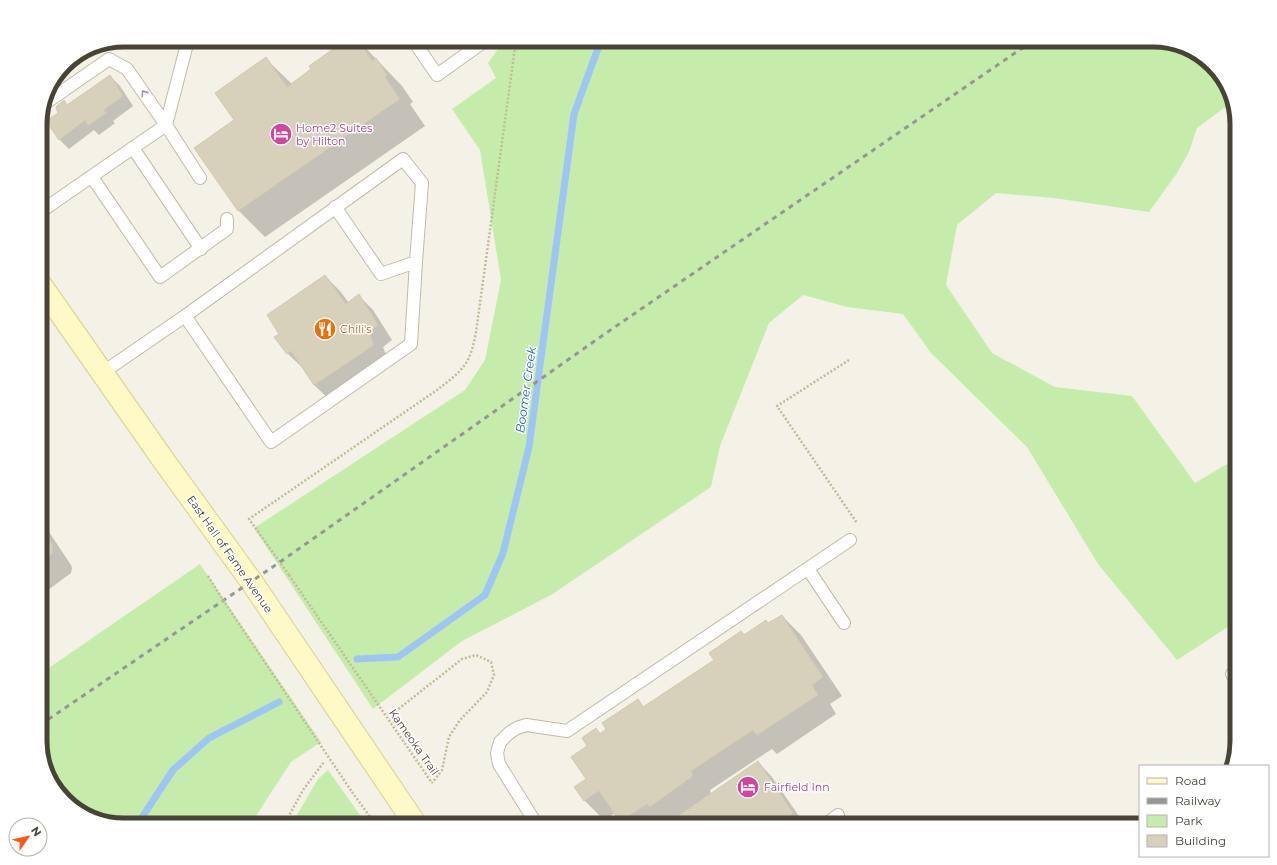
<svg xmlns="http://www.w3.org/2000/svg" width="1277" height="865" viewBox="0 0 1277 865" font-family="Montserrat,sans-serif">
<rect width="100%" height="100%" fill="#f4f2e6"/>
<path fill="#c6ecac" d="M 500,40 L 1153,40 L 1200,54 L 1226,82 L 1234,113 L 1224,108 L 1197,128 L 1189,152 L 1177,173 L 1149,212 L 1054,198 L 996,193 L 957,225 L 946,285 L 992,353 L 1055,387 L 1132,396 L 1195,483 L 1237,458 L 1237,621 L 1177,660 L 1098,564 L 1027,447 L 931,353 L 903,314 L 847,307 L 803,295 L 769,323 L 720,446 L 711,487 L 551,595 L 462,641 L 373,709 L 254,528 L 465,390 L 485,360 L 501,280 L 480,150 L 452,109 L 496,78 L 488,63 L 500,46 Z
M 200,564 L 321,742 L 291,762 L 250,825 L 124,825 L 77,811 L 51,783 L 40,746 L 40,674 Z
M 328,770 L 367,825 L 291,825 L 318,779 Z"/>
<path fill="#0003" d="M 348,40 L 358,40 L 402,86 L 413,102 L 410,104 L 425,126 L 265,237 L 239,211 L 195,148 L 235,121 L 266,59 L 292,84 Z
M 110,76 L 120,86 L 133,106 L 113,121 L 115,123 L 99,135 L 94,130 L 69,149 L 59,139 L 60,114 L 64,102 L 68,106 Z
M 325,276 L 340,291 L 349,303 L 358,295 L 373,310 L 392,340 L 383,347 L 388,360 L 329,399 L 314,385 L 303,368 L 288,354 L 276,337 L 280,335 Z
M 40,511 L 45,515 L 47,529 L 71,565 L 72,568 L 71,573 L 48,590 L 40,582 Z
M 782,616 L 801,635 L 842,696 L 830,704 L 836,714 L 777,754 L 772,749 L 710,790 L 711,794 L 758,762 L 772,777 L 805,825 L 666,825 L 668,824 L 666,822 L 662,825 L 624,825 L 615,813 L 604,820 L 585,801 L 576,787 L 587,779 L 589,746 L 596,730 L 601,734 L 638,701 L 644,708 L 715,660 L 744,636 L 769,624 Z"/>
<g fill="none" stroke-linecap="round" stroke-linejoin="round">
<path stroke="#9ec6f5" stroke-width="7" d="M 357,659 L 398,657 L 485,595 L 503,553 L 529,447 L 574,114 L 601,40
M 137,825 L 173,770 L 209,738 L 279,702"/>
</g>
<path fill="#d7d0bb" stroke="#d2c9ae" d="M 346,40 L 358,40 L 372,61 L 376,58 L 387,75 L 385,77 L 400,99 L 238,211 L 194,148 L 234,120 L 215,93 L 266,57 L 287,87 L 311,69 L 309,66 Z
M 110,75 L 123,96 L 104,110 L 106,113 L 88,126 L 85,120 L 59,140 L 46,121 L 58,113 L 56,107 L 64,100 L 67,105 Z
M 325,275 L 346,304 L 359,294 L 378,325 L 369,332 L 374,345 L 314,385 L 291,351 L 287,354 L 274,337 L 279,334 L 267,315 Z
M 40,526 L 52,544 L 53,548 L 52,554 L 40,563 Z
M 782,615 L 823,677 L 812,685 L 818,695 L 757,735 L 753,730 L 691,771 L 693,776 L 650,807 L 647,804 L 620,822 L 599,791 L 584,801 L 574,787 L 586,779 L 571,757 L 587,746 L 582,738 L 596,728 L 600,734 L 606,729 L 602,723 L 638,699 L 643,707 L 714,660 L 709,653 L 741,631 L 744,635 L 766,620 L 768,623 Z
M 758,761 L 793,813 L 785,818 L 788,822 L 784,825 L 665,825 Z"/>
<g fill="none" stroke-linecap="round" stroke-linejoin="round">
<g stroke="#c1bba8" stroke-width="14">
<path id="lane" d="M 413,40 L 437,75 L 486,40
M 44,104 L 109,59 L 127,69 L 166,125 L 200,178
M 133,148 L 201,249
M 92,177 L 160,277 L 227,229 L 227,219
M 335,207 L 381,274 L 416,262
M 40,212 L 166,125 L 187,44 L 193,40
M 102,373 L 185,316 L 403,159 L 422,183 L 416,262 L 411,344 L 271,442 L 185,316
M 808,569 L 844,623
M 1232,674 L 1237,682
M 537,825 L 499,764 L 497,753 L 500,742 L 509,733 L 517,728 L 526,725 L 567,731 L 850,540
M 825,825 L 838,815"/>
</g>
<g stroke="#d8cf93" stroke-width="24">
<path id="secondary" d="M 40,284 L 164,461 L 251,581 L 416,825"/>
</g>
<path stroke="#c3ba98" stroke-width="2.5" stroke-dasharray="2 2" stroke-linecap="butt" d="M 849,360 L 777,406 L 857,523
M 289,575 L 249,519 L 437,390 C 447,382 459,374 466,363 C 474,350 476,332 478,318 L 516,40
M 392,714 L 462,659 L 476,655 L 491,662 L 494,675 L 487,692 L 460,720 L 449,737 L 442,770 L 432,783
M 352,792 L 376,825
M 284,825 L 303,790 L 324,762"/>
<use href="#lane" stroke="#fff" stroke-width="12"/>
<use href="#secondary" stroke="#fff9c6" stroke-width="22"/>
<path stroke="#969696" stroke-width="3" stroke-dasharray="5 5" stroke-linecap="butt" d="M 40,725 L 280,562 L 609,331 L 1034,40"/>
<path stroke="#c3ba98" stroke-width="2.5" stroke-dasharray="2 2" stroke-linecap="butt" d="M 289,575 L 432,783
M 208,576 L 223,600 L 352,792"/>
</g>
<defs><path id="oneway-chevron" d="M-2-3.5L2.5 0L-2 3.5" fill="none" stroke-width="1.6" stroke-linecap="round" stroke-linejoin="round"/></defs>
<use stroke="#9a9890" href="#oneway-chevron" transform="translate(144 93) rotate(-125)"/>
<defs>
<g id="hotel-disc" transform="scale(1.15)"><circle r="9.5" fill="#d1479c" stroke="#fff"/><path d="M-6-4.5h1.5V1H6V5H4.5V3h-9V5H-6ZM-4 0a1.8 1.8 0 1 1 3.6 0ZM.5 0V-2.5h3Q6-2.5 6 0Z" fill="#fff"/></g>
<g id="restaurant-disc" transform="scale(1.15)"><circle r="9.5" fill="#e8710a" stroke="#fff"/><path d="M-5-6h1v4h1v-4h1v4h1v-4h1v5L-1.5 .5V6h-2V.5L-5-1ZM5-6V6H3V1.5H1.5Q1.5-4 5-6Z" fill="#fff"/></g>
</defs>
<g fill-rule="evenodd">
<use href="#hotel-disc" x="281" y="134"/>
<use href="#restaurant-disc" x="325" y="329"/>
<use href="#hotel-disc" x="748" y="787"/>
</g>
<g text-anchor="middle" stroke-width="3" stroke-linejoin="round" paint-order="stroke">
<g font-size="11" fill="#b23c85" stroke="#fff" text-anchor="start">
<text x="296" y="132">Home2 Suites<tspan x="296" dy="13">by Hilton</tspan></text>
<text x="764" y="791">Fairfield Inn</text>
</g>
<g font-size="11" fill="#c56008" stroke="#fff" text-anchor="start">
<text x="340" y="333">Chili's</text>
</g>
<g font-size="11" fill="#484335" stroke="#fff">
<text transform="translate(230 554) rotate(55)" y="4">East Hall of Fame Avenue</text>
<text transform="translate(414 742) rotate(55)" y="4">Kameoka Trail</text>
</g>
<g font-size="12" font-style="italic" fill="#2668bc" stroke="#fff">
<text transform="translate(526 390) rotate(-82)" y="4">Boomer Creek</text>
</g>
</g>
<path d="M0 0H1277V865H0ZM124 47H1153A77 77 0 0 1 1230 124V741A77 77 0 0 1 1153 818H124A77 77 0 0 1 47 741V124A77 77 0 0 1 124 47Z" fill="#fff" fill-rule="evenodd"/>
<path fill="none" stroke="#484335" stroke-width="5" d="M124 47H1153A77 77 0 0 1 1230 124V741A77 77 0 0 1 1153 818H124A77 77 0 0 1 47 741V124A77 77 0 0 1 124 47Z"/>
<rect x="1139" y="765" width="130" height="92" fill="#ffffff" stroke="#b6b4ae"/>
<rect x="1147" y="778" width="20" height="6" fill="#fff9c6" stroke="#b6b4ae"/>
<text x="1175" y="785" font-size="12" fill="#484335">Road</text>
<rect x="1147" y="798" width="20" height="6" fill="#969696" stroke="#b6b4ae"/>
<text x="1175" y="805" font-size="12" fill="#484335">Railway</text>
<rect x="1147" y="815" width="20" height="12" fill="#c6ecac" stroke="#b6b4ae"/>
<text x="1175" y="825" font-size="12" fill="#484335">Park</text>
<rect x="1147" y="835" width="20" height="12" fill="#d7d0bb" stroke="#b6b4ae"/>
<text x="1175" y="845" font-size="12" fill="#484335">Building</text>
<g transform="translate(28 837) rotate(56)"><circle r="19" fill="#ffffff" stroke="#b6b4ae"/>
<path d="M0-3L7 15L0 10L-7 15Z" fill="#ff5613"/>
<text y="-6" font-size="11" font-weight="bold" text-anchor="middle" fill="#484335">N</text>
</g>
</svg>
